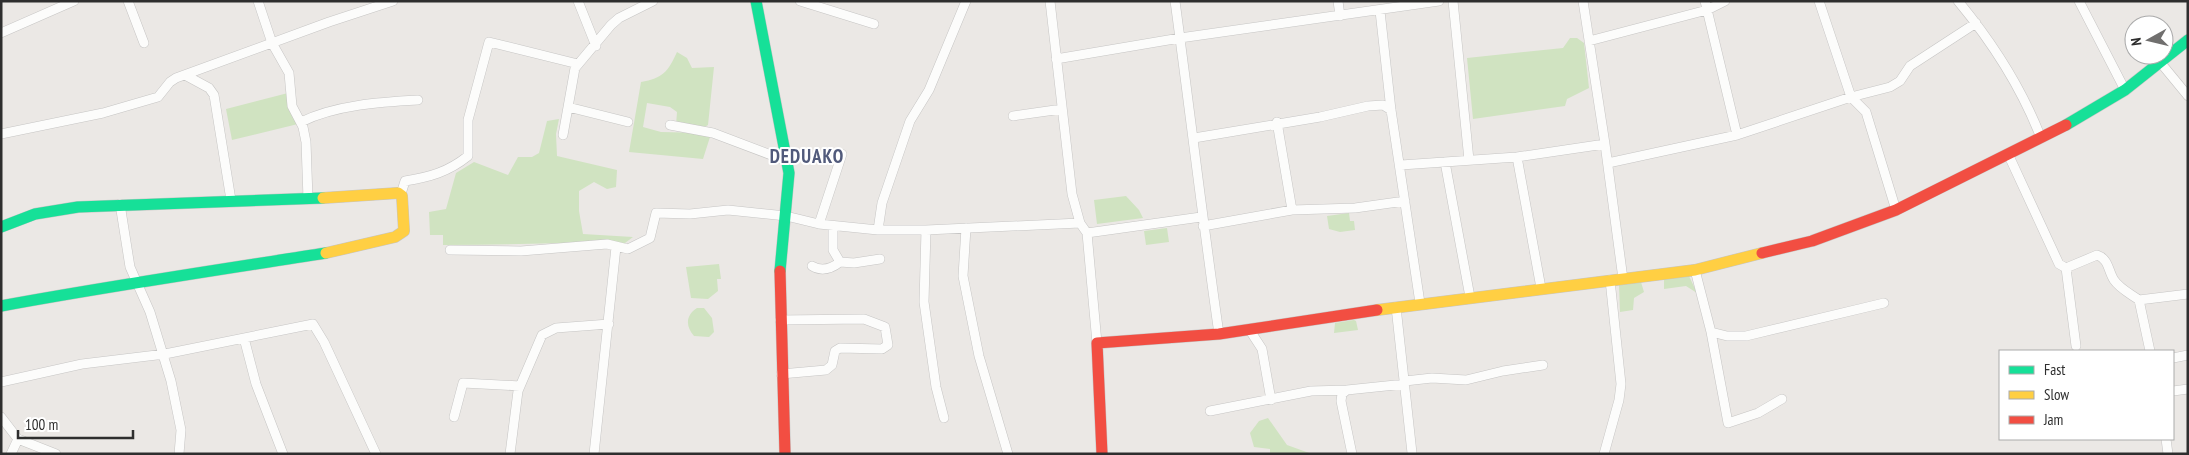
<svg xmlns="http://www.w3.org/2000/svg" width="2189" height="455" viewBox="0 0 2189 455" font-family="'PT Sans Narrow',sans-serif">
<rect width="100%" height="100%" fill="#ebe8e5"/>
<path fill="#d0e3c1" d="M 1570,38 L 1577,38 L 1584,43 L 1589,88 L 1567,99 L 1565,106 L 1473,119 L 1467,58 L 1563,48 Z
M 677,52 L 687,58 L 692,68 L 714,67 L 708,125 L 701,129 L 676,125 L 677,112 L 670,107 L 647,103 L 643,127 L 661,132 L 706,133 L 710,137 L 703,159 L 629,152 L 641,82 C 663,78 668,72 677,52 Z
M 288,93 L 298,124 L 232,140 L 226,109 Z
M 559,119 L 556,134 L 557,156 L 617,170 L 616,187 L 607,189 L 594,182 L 579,191 L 579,211 L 583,234 L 633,237 L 625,243 C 564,242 504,245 443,245 L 443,235 L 430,235 L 429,212 L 446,209 L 456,173 L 474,162 L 508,175 L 518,157 L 532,157 L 539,153 L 547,121 Z
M 1126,196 L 1139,210 L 1143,218 L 1097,224 L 1094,200 Z
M 1349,213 L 1350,221 L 1354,221 L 1355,230 L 1340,232 L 1329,229 L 1327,216 Z
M 1167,228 L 1169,242 L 1146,245 L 1144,231 Z
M 719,264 L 721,279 L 717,279 L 718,291 L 708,299 L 691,298 L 686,267 Z
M 1689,276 L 1697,293 L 1686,286 L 1664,289 L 1664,279 Z
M 1641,282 L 1644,292 L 1634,298 L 1633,310 L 1620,312 L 1619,285 Z
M 697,308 L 704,308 L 712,318 L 714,332 L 709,337 L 694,336 C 685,326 686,315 697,308 Z
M 1354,320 L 1356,321 L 1358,330 L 1334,333 L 1335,323 Z
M 1268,418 L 1287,445 L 1312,454 L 1270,454 L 1270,449 L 1254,447 L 1250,433 L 1259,421 Z"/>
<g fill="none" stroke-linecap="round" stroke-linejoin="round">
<g stroke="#c6c5c4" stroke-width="10">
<path id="street" d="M 128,1 L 144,43
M 258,1 L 272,43 L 289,73 L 292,106 L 303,127 L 306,142 L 308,199
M 578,1 L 596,46
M 800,1 L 874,24
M 1050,1 L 1072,194 L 1080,223 L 1087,233 L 1097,343
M 1175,1 C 1190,112 1203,223 1219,334
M 1338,1 L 1340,16
M 1453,1 L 1469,160
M 1583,1 L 1605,144 L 1623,279
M 1705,1 L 1737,135
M 1819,1 L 1851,97 L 1866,112 L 1896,210
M 1958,1 C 1992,42 2022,89 2041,138
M 2079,1 L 2125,90
M 1380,11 L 1391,110 L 1420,303
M 1,33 L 74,1
M 1589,41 L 1707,10 L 1725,1
M 1056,59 L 1180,38 L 1439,1
M 2160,62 L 2188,96
M 185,75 L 209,88 L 214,95 L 231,200
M 568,107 L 628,122
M 1013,116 L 1062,109
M 301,122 C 335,105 381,102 418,100
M 1277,122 L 1292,210
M 670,125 L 713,133 L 787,161
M 1,134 L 103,113 L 158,97 L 170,82 L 176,78 L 329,22 L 393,1
M 563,135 L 575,68 L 611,25 L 619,18 L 653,1
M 1194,138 L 1320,117 L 1368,106 L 1383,105 L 1391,110
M 2009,156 L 2059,264 L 2066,268 L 2097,255 C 2109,259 2108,271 2114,280 C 2120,289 2131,294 2139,300
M 1517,157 L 1541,288
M 1445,162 L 1470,297
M 1608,163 L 1737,135 L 1851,97 L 1890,87 L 1900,81 L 1910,66 L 1976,23
M 1401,165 L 1517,157 L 1605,144
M 401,194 L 405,181 C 430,177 448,172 468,156 L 468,120 L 489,42 L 578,64
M 120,204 L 130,267 L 150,312 L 171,381 L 181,430 L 179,454
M 819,224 L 842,154
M 833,226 L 833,250 L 840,262 L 854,263 L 880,259
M 1203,226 L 1292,210 L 1355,208 L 1405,201
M 966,228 L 963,276 L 979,356 L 1008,454
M 878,230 L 882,203 L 910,121 L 929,90 L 966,1
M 926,230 L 924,302 L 936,387 L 944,418
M 1087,233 L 1201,217
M 450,250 L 521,251 L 607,244 L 628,249 L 650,238 L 656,213 L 690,214 L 728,210 L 786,216 L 819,224 L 878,230 L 926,230 L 1080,223
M 812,266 C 822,272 831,269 840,262
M 2066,268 L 2076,346
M 1695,270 L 1711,332 L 1728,423 L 1758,413 L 1782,399
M 1396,307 L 1412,453
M 780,320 L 864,319 L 885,327 L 888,345 L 882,349 L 840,348 L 835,351 L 832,365 L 826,370 L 781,374
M 1249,329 L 1262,349 L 1271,400
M 1711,332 L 1727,336 L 1746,336 L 1884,303
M 244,338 L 256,384 L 283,454
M 2150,351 L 2139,300 L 2188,294
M 2173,358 L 2188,355
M 1405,381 L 1432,378 L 1466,380 L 1503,371 L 1543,365
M 1,382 L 82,364 L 165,354 L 313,324 L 324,342 L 376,454
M 2173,391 L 2188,389
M 1210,411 L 1311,391 L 1347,390
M 1,417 L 18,439 L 56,454
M 454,417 L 463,383 L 520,386
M 2166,439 L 2168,454
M 11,454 L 18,439
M 510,454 L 518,391 L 542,335 L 556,328 L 609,324
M 594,454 L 616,247
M 1352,454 L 1341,401 L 1342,394 L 1347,390 L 1405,384
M 1604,454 L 1619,400 L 1621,384 L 1610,280"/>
</g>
<g stroke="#c6c5c4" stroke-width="12">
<path id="fast" d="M 756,1 L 789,173 L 780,271
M 2066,125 L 2125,90 L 2188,40
M 1,227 L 35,214 L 78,207 L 323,198
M 1,306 C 109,286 218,270 326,253"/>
</g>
<g stroke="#c6c5c4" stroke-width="12">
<path id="slow" d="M 323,198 L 398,193 L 402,196 L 404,231 L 395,237 L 326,253
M 1377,310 L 1695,270 L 1762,253"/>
</g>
<g stroke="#c6c5c4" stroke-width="12">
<path id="jam" d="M 1762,253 L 1812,241 L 1896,210 L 2066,125
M 780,271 L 785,454
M 1102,454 L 1097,343 L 1219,334 L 1377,310"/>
</g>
<use href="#street" stroke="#fcfcfb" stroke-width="9"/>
<use href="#fast" stroke="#16e098" stroke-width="11"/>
<use href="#slow" stroke="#ffcf43" stroke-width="11"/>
<use href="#jam" stroke="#f24e42" stroke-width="11"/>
</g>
<g text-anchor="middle" stroke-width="4" stroke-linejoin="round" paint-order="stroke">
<g font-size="19" font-weight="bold" letter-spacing="1" fill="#515a7b" stroke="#fff">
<text x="807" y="163">DEDUAKO</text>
</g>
</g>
<rect width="2189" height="455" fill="none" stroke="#2e2e2e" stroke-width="5"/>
<rect x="1999" y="350" width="175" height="90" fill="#ffffff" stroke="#ababab"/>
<rect x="2009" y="366" width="25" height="8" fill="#16e098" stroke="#ababab"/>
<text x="2044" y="375" font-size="15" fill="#2e2e2e">Fast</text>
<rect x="2009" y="391" width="25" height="8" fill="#ffcf43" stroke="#ababab"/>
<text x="2044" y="400" font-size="15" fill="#2e2e2e">Slow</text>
<rect x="2009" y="416" width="25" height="8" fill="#f24e42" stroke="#ababab"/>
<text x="2044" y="425" font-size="15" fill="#2e2e2e">Jam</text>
<g transform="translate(2149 40) rotate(262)"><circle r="24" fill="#ffffff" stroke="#ababab"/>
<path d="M0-4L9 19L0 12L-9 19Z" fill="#706f6e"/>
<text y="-8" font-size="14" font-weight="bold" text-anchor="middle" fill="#2e2e2e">N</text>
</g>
<path d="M18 430v8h115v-8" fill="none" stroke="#2e2e2e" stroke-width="2.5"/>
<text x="25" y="430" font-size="15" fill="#2e2e2e" stroke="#ffffff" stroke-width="4" paint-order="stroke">100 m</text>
</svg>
